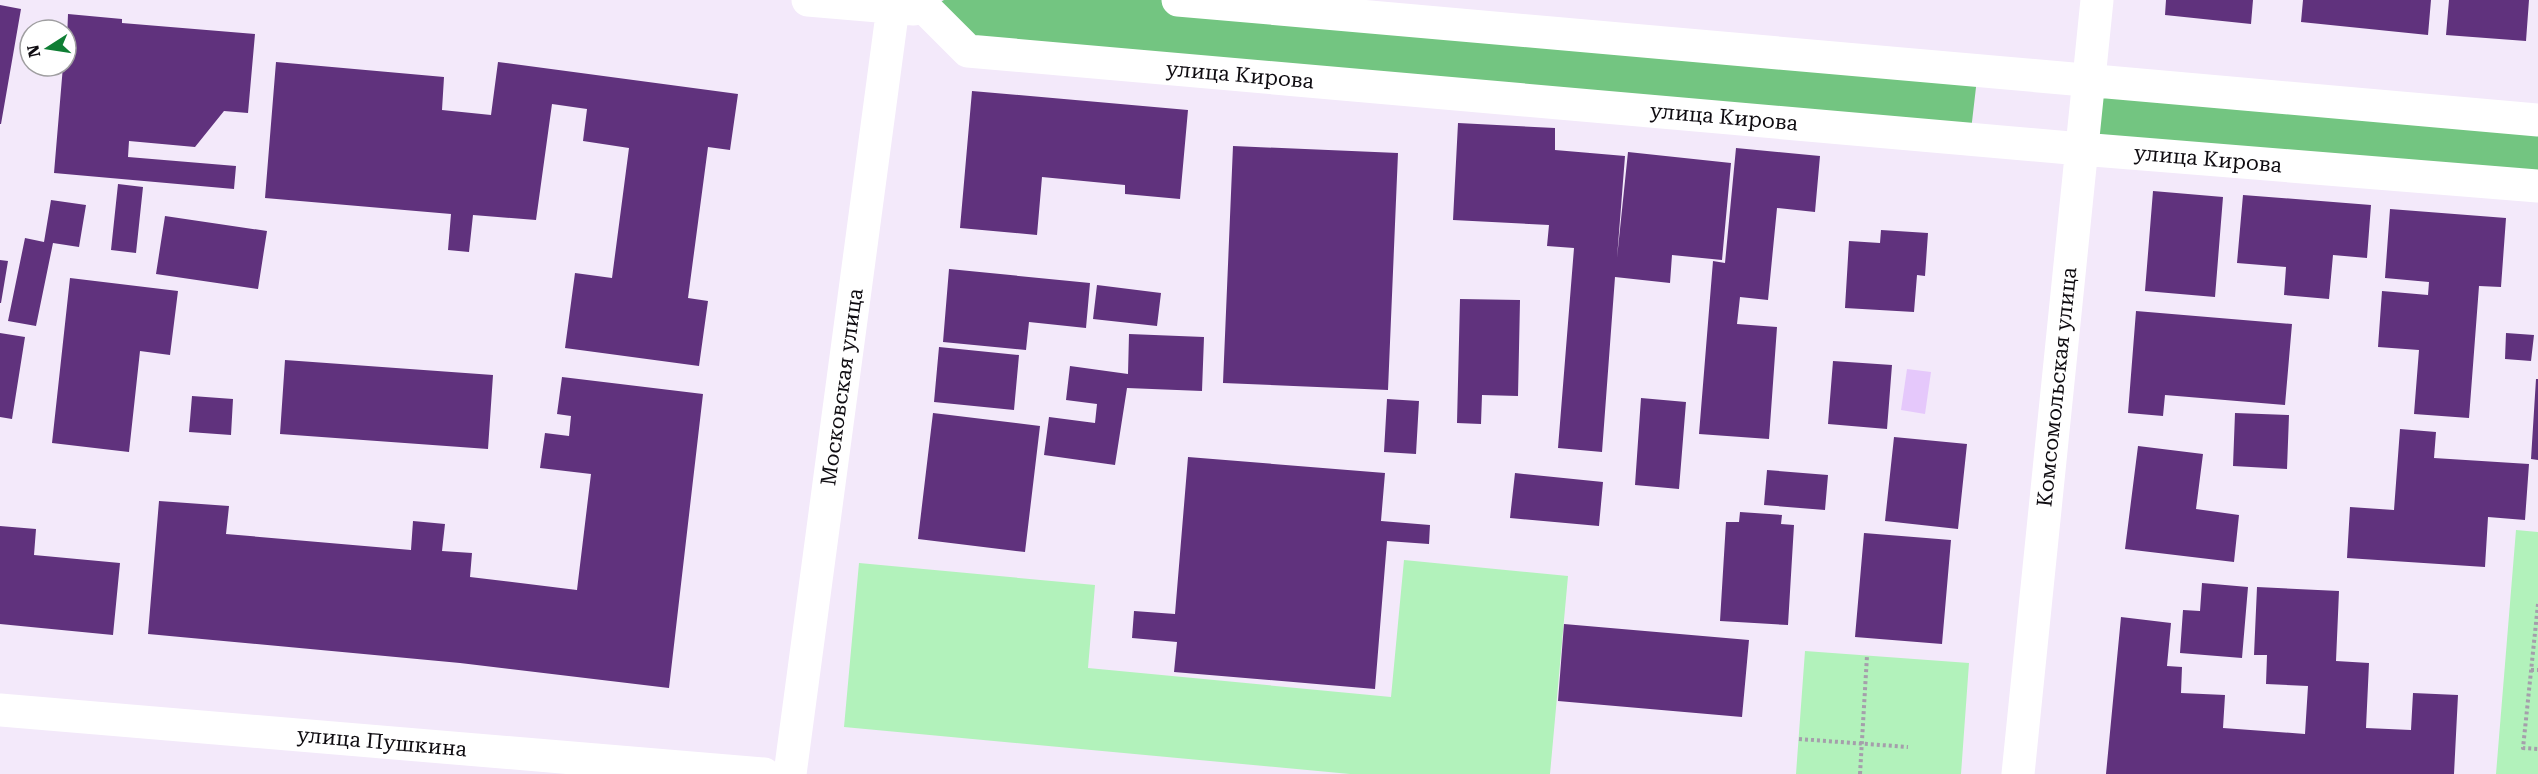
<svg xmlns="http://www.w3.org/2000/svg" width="2538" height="774" viewBox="0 0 2538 774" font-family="'Roboto Serif',serif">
<rect width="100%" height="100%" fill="#f3e9fa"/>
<path fill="#b2f2bb" d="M 2516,530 L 2538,532 L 2538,774 L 2496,774 Z
M 1404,560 L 1568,576 L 1550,774 L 1350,774 L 844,727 L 859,563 L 1095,585 L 1088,668 L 1391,697 Z
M 1805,651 L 1969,663 L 1961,774 L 1796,774 Z"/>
<path fill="#73c581" d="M 944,0 L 1178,0 L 1978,70 L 1970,139 L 968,51 L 927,10 Z
M 2089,81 L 2538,120 L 2538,186 L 2081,149 Z"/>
<path fill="#e5c8fb" d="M 1907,369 L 1931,372 L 1925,414 L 1901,410 Z"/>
<path fill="#60327d" d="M 2166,0 L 2253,0 L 2251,24 L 2165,15 Z
M 2303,0 L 2431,0 L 2428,35 L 2301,22 Z
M 2449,0 L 2529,0 L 2526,41 L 2446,35 Z
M 0,5 L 21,9 L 1,124 L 0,124 Z
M 68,14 L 122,19 L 122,23 L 255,34 L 248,113 L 224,111 L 195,147 L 129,141 L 128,157 L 236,166 L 234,189 L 54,173 L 63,66 L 66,66 Z
M 276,62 L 444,77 L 442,110 L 491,115 L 498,62 L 738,94 L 730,150 L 708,147 L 688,298 L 708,301 L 699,366 L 565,348 L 575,273 L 612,278 L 629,148 L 583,141 L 587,109 L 552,104 L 536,220 L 473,215 L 469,252 L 448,250 L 451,214 L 265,198 Z
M 972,91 L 1188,110 L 1180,199 L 1125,194 L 1125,185 L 1042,177 L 1037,235 L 960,228 Z
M 1458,123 L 1555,128 L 1555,150 L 1625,156 L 1617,258 L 1628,152 L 1731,163 L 1722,260 L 1672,255 L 1670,283 L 1615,277 L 1602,452 L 1558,448 L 1574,248 L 1547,246 L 1549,225 L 1453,220 Z
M 1233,146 L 1398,153 L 1388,390 L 1223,383 Z
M 1736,148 L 1820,156 L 1815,212 L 1777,208 L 1768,300 L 1740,297 L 1737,324 L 1777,327 L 1769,439 L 1699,434 L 1713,261 L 1725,263 Z
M 118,184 L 143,187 L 136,253 L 111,250 Z
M 2153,191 L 2223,197 L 2215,297 L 2145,291 Z
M 2243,195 L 2371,205 L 2367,258 L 2333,255 L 2329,299 L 2284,295 L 2286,267 L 2237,263 Z
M 51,200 L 86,205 L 79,247 L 53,243 L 36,326 L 8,321 L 25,238 L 44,242 Z
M 2390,209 L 2506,218 L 2501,287 L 2479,286 L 2469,418 L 2414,414 L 2419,350 L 2378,347 L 2382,291 L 2428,295 L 2429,282 L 2385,278 Z
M 165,216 L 267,231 L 258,289 L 156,274 Z
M 1881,230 L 1928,233 L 1925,276 L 1917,275 L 1914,312 L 1845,308 L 1849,241 L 1880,243 Z
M 0,260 L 8,261 L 1,303 L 0,303 Z
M 949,269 L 1090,283 L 1086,328 L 1029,322 L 1026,350 L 943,342 Z
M 70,278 L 178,291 L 170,355 L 140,351 L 129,452 L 52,443 Z
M 1097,285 L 1161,293 L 1157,326 L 1093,319 Z
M 1460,299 L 1520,300 L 1518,396 L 1482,395 L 1481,424 L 1457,423 Z
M 2136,311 L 2292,324 L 2285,405 L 2165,395 L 2163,416 L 2128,413 Z
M 0,333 L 25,337 L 12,419 L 0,417 Z
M 2506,333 L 2534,335 L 2531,361 L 2505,359 Z
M 1129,334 L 1204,337 L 1202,391 L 1127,388 L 1115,465 L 1044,455 L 1049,417 L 1095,423 L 1097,404 L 1066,400 L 1070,366 L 1128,374 Z
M 939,347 L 1019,355 L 1014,410 L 934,402 Z
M 285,360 L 493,375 L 488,449 L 280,434 Z
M 1833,361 L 1892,365 L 1887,429 L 1828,424 Z
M 562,377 L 703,394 L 669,688 L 460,663 L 148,634 L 159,501 L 229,506 L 226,534 L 411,550 L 413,521 L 445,524 L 442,551 L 472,553 L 470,577 L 577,590 L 591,474 L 540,468 L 545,433 L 569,436 L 571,416 L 557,414 Z
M 2536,379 L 2538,379 L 2538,460 L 2531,459 Z
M 192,396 L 233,399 L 231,435 L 189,432 Z
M 1641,398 L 1686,402 L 1679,489 L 1635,485 Z
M 1387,399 L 1419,401 L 1416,454 L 1384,452 Z
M 933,413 L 1040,426 L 1025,552 L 918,539 Z
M 2235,413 L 2289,415 L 2287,469 L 2233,466 Z
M 2400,429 L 2436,432 L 2434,458 L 2529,464 L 2525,520 L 2488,517 L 2485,567 L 2347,558 L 2350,507 L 2394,510 Z
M 1894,437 L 1967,444 L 1958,529 L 1885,521 Z
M 2138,446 L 2203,454 L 2196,509 L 2239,515 L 2234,562 L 2125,549 Z
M 1188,457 L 1385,473 L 1381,521 L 1430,525 L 1429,544 L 1387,541 L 1375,689 L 1174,672 L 1177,642 L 1132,638 L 1134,611 L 1175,614 Z
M 1767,470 L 1828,475 L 1825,510 L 1764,505 Z
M 1515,473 L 1603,482 L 1599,526 L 1510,518 Z
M 1740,512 L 1782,515 L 1781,524 L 1794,525 L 1788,625 L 1720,621 L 1726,522 L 1739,522 Z
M 0,526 L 36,529 L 34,555 L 120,563 L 113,635 L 0,624 Z
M 1864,533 L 1951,540 L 1942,644 L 1855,637 Z
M 2202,583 L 2248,587 L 2242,658 L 2180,653 L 2183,610 L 2200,611 Z
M 2257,587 L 2339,591 L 2336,661 L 2369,663 L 2366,728 L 2411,730 L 2413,693 L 2458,695 L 2454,774 L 2106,774 L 2121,617 L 2171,623 L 2167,666 L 2182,667 L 2181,693 L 2225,695 L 2223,728 L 2305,734 L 2308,686 L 2266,684 L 2267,655 L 2254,655 Z
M 1564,624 L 1749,640 L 1742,717 L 1558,701 Z"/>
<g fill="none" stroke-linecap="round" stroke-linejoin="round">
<path stroke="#a59eab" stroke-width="4" stroke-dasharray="3 3" stroke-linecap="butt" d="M 2538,604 L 2523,748 L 2538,749
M 2531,670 L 2538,670
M 1799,739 L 1908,747
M 1860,774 L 1867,656"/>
<path stroke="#fff" stroke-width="33" d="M 808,0 L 914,9
M 1178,0 L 2538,120
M 927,10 L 968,51 L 2081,149 L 2538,186
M 0,710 L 764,774
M 790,774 L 894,0
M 2018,774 L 2097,0"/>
</g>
<g text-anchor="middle" stroke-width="6" stroke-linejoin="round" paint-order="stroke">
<g font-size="21" fill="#0f0c11" stroke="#fff">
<text transform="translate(1240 75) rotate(5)" y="7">улица Кирова</text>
<text transform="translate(1724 117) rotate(5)" y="7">улица Кирова</text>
<text transform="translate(2208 159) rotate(5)" y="7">улица Кирова</text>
<text transform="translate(842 387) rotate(-82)" y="7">Московская улица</text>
<text transform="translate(2057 387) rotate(-84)" y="7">Комсомольская улица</text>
<text transform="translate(382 742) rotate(5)" y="7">улица Пушкина</text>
</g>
</g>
<g transform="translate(48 48) rotate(258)"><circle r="28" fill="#ffffff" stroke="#9f9ea0" stroke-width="1.5"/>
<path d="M0-4.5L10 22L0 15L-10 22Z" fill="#0f7e34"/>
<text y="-9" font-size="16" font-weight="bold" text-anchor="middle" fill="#0f0c11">N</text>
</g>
</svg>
